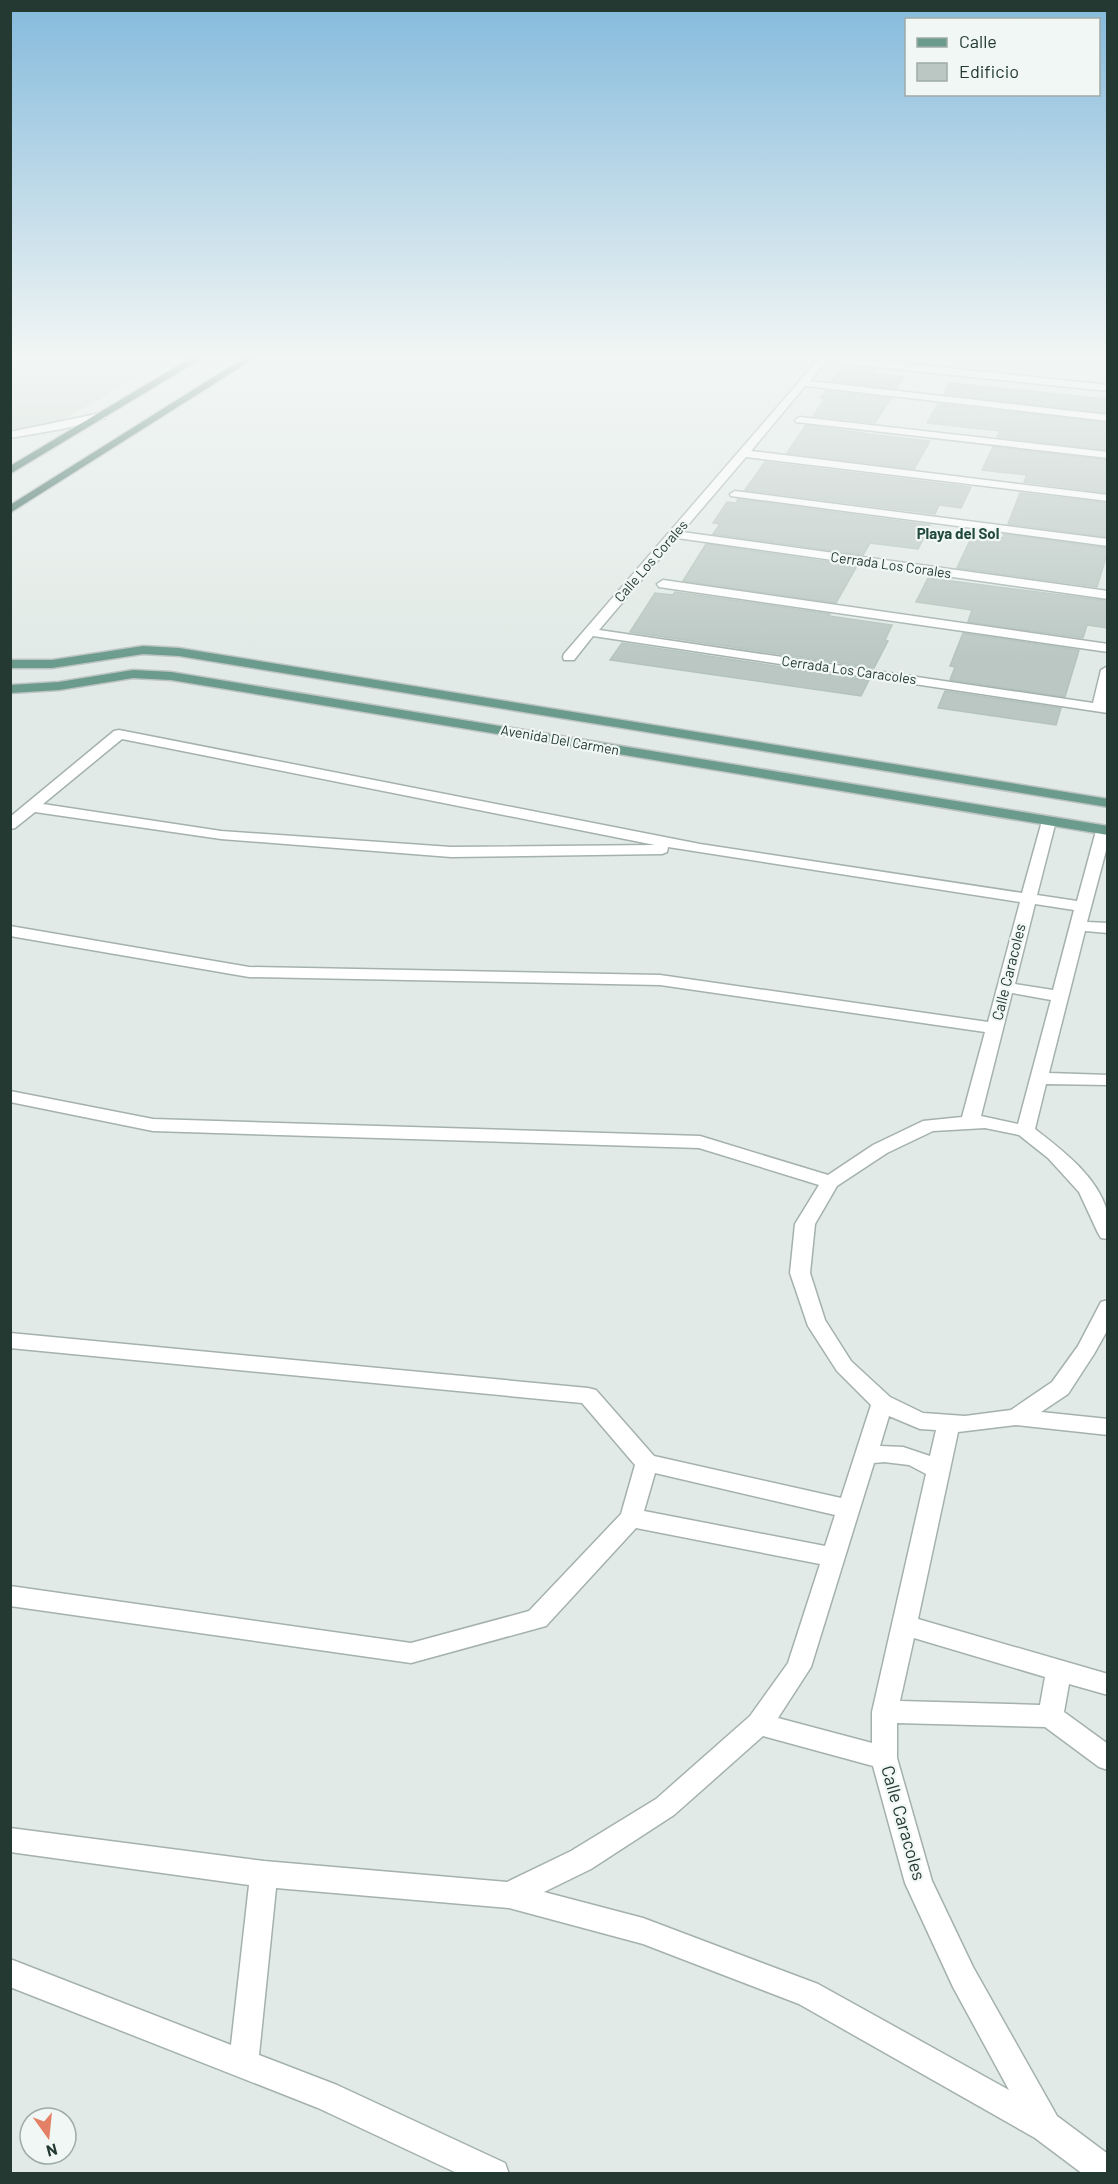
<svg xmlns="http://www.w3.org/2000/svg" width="1118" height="2184" viewBox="0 0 1118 2184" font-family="Barlow,sans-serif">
<rect width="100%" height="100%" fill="#e1eae6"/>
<path fill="#d0dad5" d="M 11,356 L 174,356 L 59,422 L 11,432 Z"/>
<path fill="#bac7c2" stroke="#b4c3bc" stroke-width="1.5" d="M 843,366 L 875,369 L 872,373 L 904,377 L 896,389 L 832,381 Z
M 950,383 L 1107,399 L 1107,413 L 944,394 Z
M 826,391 L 891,398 L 875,423 L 813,416 L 825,399 L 820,398 Z
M 938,404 L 1107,423 L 1107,450 L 997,437 L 1000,431 L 927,423 Z
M 806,425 L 869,434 L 930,441 L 914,469 L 787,453 Z
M 993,447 L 1107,460 L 1107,493 L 1024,482 L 1027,475 L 982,470 Z
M 765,462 L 971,487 L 961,508 L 939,505 L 935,514 L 745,490 Z
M 1020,493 L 1107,503 L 1107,537 L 1008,524 Z
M 738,499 L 930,525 L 918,549 L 870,543 L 863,555 L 713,534 L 720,524 L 713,523 L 727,502 L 736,503 Z
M 973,534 L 1003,538 L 1004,534 L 1107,548 L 1107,554 L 1097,587 L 957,568 Z
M 706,544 L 857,566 L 836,603 L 683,581 Z
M 928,578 L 1107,601 L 1107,628 L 1087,625 L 1083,638 L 968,622 L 972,610 L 916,602 Z
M 675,592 L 830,614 L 829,616 L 892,625 L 885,640 L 888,641 L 874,668 L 630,632 L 655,593 L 673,595 Z
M 963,633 L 1079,650 L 1065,697 L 950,680 L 955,667 L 950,666 Z
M 622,643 L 869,680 L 861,696 L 610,660 Z
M 945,691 L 1061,708 L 1056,725 L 938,708 Z"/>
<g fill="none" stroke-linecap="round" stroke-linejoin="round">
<g stroke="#a4b1ac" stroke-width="3">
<path id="minor" d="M 795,356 L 831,356 L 1108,385 L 1108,391 L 826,362 L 810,381 L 1108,415 L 1108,421 L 805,386 L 751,451 L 1108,495 L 1108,501 L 746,457 L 682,532 L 1108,591 L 1108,599 L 677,538 L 599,630 L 1093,703 L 1101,670 L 1108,666 L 1106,705 L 1108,713 L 593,636 L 574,660 L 564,660 L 563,657 L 564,654 L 817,361 Z
M 101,413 L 105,414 L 105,418 L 62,429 L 10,438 L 10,432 Z
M 800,417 L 1108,452 L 1108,458 L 796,422 L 795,420 Z
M 735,491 L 1108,539 L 1108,546 L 731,496 L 730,494 Z
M 663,580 L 1108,644 L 1108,652 L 659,587 L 657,584 Z
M 119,730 L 700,844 L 1022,893 L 1042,821 L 1049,817 L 1056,821 L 1037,895 L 1077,901 L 1096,831 L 1098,828 L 1108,828 L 1108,843 L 1087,922 L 1108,923 L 1108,933 L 1085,931 L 1049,1073 L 1108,1075 L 1108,1085 L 1046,1084 L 1035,1129 C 1062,1150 1097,1176 1107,1211 C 1109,1219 1108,1231 1108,1239 L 1101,1238 L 1098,1233 L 1079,1192 L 1048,1158 L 1019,1135 L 985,1128 L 933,1131 L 887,1153 L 837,1186 L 815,1224 L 810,1273 L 825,1320 L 851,1361 L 890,1397 L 923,1413 L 965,1416 L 1011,1410 L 1052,1382 L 1078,1346 L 1101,1302 L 1108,1300 L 1108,1329 L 1094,1354 L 1068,1394 L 1041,1412 L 1108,1419 L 1108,1435 L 1016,1425 L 958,1432 L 918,1619 L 1108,1674 L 1108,1695 L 1069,1684 L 1064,1712 L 1108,1744 L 1108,1770 L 1099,1767 L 1045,1727 L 897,1723 L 897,1758 L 932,1881 L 973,1967 L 1057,2116 L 1108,2154 L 1108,2174 L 1083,2174 L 1035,2138 L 799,2004 L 643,1944 L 509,1908 L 276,1888 L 259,2055 L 337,2085 L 505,2163 L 509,2174 L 459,2174 L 318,2108 L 10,1987 L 10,1959 L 231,2045 L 249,1885 L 10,1852 L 10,1828 L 264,1861 L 507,1882 L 571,1851 L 656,1799 L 750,1716 L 788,1663 L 820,1564 L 636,1528 L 546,1626 L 411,1663 L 10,1606 L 10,1586 L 411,1643 L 529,1611 L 621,1514 L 635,1465 L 582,1403 L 10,1348 L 10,1333 L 588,1388 L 596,1390 L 654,1456 L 841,1498 L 871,1405 L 837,1371 L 808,1326 L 790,1273 L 795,1224 L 819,1185 L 699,1148 L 153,1131 L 10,1102 L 10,1091 L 153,1119 L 700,1136 L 828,1175 L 873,1145 L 923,1121 L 962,1117 L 985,1032 L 660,985 L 249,977 L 10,936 L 10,926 L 249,967 L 660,975 L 988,1022 L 1020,902 L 668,847 L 667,852 L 662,854 L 451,857 L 221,839 L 35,812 L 15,828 L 10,829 L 10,817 L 114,731 ZM 122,739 L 655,845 L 451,847 L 221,831 L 43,804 ZM 1035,904 L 1074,910 L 1053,990 L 1015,984 ZM 1012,993 L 1051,1000 L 1018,1124 L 981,1116 ZM 889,1416 L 920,1429 L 936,1430 L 930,1456 L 903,1447 L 880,1446 ZM 884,1462 L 909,1465 L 926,1474 L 872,1712 L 872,1743 L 778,1718 L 811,1667 L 874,1463 ZM 655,1473 L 835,1515 L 825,1546 L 644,1511 ZM 914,1638 L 1045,1677 L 1040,1705 L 900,1701 ZM 763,1736 L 873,1766 L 905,1883 L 953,1987 L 1009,2090 L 818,1984 L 643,1918 L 544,1892 L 591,1869 L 674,1815 Z"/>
</g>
<g stroke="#bdc4c2" stroke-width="3">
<path id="major" d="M 143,646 L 179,648 L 1108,799 L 1108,807 L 179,656 L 143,654 L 52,668 L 10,668 L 10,660 L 52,660 Z
M 133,670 L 171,672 L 1108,826 L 1108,835 L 171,680 L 133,678 L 59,690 L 10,693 L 10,685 L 59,682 Z"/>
</g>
<g stroke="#bdc4c2" stroke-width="3">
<path id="highway" d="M 194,356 L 206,356 L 10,474 L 10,466 Z
M 247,356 L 258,356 L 10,513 L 10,505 Z"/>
</g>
<use href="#minor" fill="#fff" fill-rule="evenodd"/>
<use href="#major" fill="#6a9b8c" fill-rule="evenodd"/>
<use href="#highway" fill="#326256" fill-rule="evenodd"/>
</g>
<linearGradient id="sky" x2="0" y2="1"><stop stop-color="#84badc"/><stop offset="0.54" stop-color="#f2f6f4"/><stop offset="1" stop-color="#f2f6f4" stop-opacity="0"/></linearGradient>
<rect width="1118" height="662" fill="url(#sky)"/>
<g text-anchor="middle" stroke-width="4.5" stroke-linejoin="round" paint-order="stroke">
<g font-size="14" fill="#233932" stroke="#f1f7f4">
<text transform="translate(651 561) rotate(-49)" y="5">Calle Los Corales</text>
<text transform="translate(891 565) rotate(8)" y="5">Cerrada Los Corales</text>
<text transform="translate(849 670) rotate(8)" y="5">Cerrada Los Caracoles</text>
<text transform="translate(560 740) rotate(10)" y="5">Avenida Del Carmen</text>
</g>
<g font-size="15" font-weight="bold" fill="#21493e" stroke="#f1f7f4">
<text x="958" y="539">Playa del Sol</text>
</g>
<g font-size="15" fill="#233932" stroke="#f1f7f4">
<text transform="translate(1009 972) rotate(-76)" y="5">Calle Caracoles</text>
</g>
<g font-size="18" fill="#233932" stroke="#f1f7f4">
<text transform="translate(903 1823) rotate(74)" y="6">Calle Caracoles</text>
</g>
</g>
<rect width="1118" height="2184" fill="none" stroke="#233932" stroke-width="24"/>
<rect x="905" y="18" width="195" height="78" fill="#f1f7f4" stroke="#9faba6" stroke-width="1.5"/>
<rect x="917" y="38" width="30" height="9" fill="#6a9b8c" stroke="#9faba6" stroke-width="1.5"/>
<text x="959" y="48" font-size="18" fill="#233932">Calle</text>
<rect x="917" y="63" width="30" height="18" fill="#bac7c2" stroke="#9faba6" stroke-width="1.5"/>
<text x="959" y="78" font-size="18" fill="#233932">Edificio</text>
<g transform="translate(48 2136) rotate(165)"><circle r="28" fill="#f1f7f4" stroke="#9faba6" stroke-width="1.5"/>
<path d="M0-4.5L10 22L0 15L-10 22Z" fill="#e38066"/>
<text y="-9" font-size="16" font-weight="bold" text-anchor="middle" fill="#233932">N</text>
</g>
</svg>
